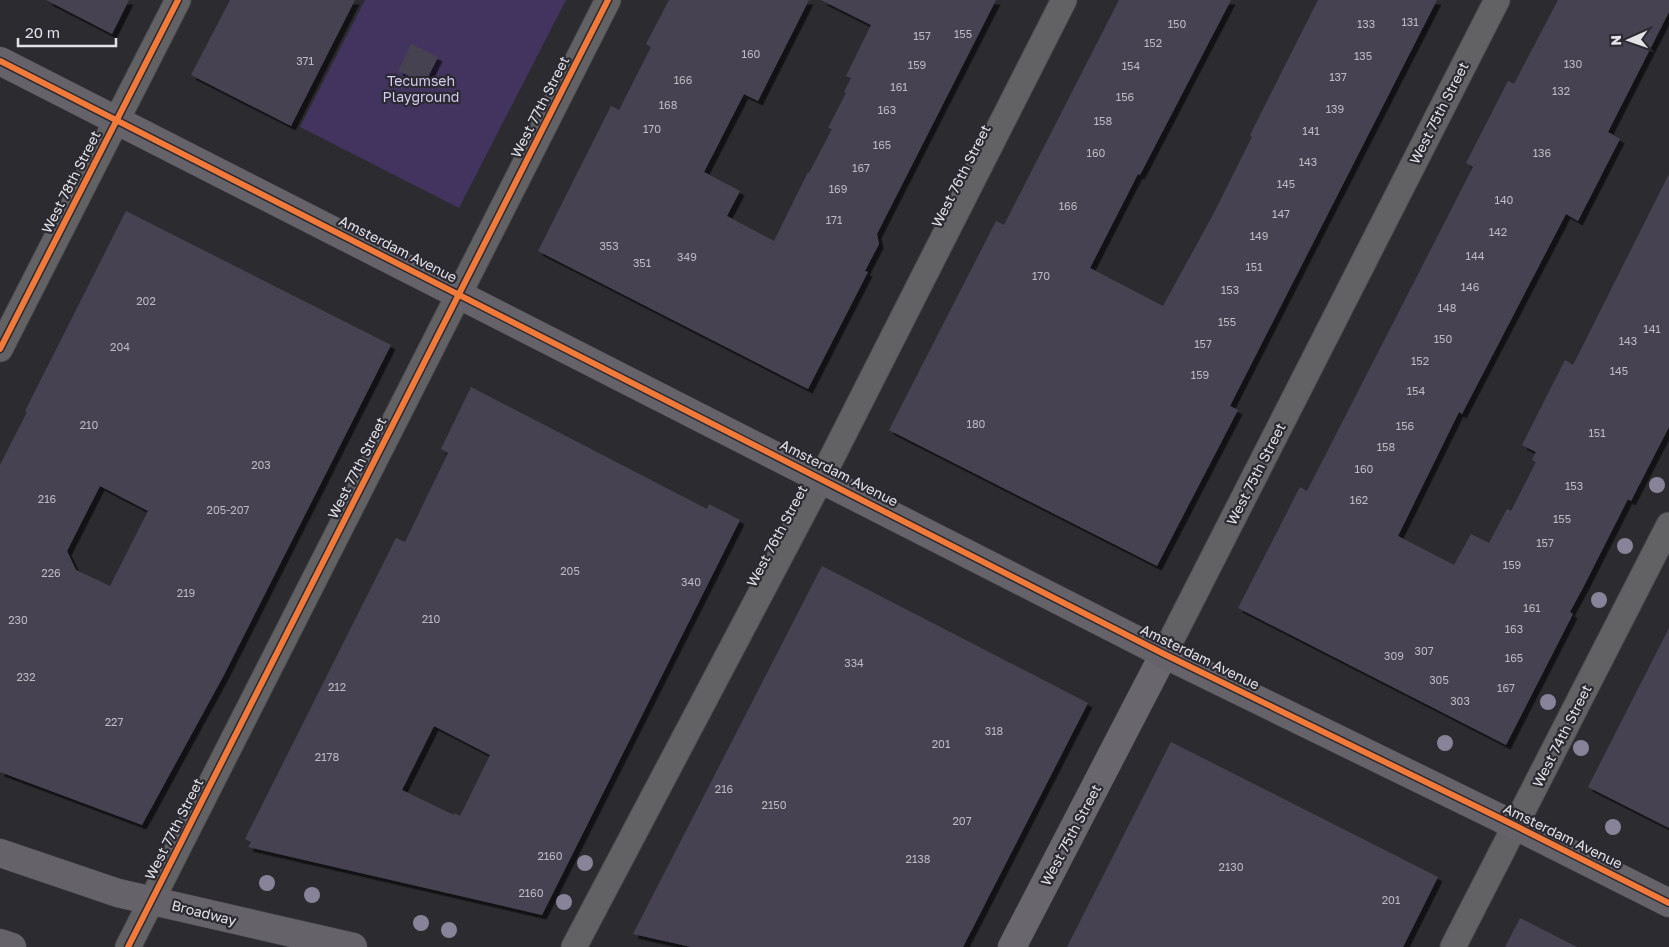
<svg xmlns="http://www.w3.org/2000/svg" width="1669" height="947" viewBox="0 0 1669 947" font-family="'Golos Text',sans-serif">
<defs>
<filter id="shadow"><feDropShadow dx="4.5" dy="4.5" stdDeviation="0" flood-color="#0009"/></filter>
</defs>
<rect width="100%" height="100%" fill="#2c2b2f"/>
<path fill="#42345f" d="M 365,0 L 566,0 L 459,208 L 300,127 Z"/>
<path fill="#474351" fill-rule="evenodd" filter="url(#shadow)" d="M 46,0 L 129,0 L 112,34 Z
M 230,0 L 355,0 L 291,126 L 191,75 Z
M 669,0 L 809,0 L 758,101 L 744,94 L 704,172 L 740,191 L 727,216 L 774,241 L 808,172 L 809,173 L 832,129 L 828,128 L 846,93 L 844,92 L 851,78 L 846,76 L 871,25 L 821,0 L 996,0 L 877,234 L 879,244 L 865,271 L 868,272 L 808,389 L 538,251 L 611,106 L 619,110 L 651,47 L 646,44 Z
M 1119,0 L 1231,0 L 1140,175 L 1138,174 L 1090,268 L 1163,306 L 1215,211 L 1252,137 L 1250,135 L 1318,0 L 1437,0 L 1230,406 L 1238,410 L 1157,566 L 889,430 L 996,221 L 1004,225 Z
M 1558,0 L 1669,0 L 1669,12 L 1608,132 L 1620,139 L 1578,221 L 1566,214 L 1462,414 L 1459,412 L 1398,536 L 1454,565 L 1471,534 L 1489,543 L 1507,509 L 1511,511 L 1536,462 L 1532,460 L 1536,452 L 1522,445 L 1565,360 L 1573,365 L 1669,174 L 1669,427 L 1631,501 L 1628,499 L 1585,584 L 1570,612 L 1573,614 L 1506,745 L 1238,608 L 1300,487 L 1307,491 L 1473,167 L 1466,163 L 1508,81 L 1514,84 Z
M 411,44 L 438,57 L 425,83 L 398,71 Z
M 126,211 L 391,345 L 224,675 L 142,825 L 0,772 L 0,465 L 27,412 L 25,411 ZM 100,486 L 148,511 L 110,586 L 76,570 L 67,551 Z
M 471,387 L 707,509 L 709,504 L 740,520 L 542,915 L 248,847 L 251,842 L 245,839 L 396,538 L 405,542 L 448,453 L 441,449 ZM 434,726 L 490,755 L 460,816 L 455,813 L 454,815 L 402,790 Z
M 822,566 L 1088,703 L 963,947 L 691,947 L 633,934 Z
M 1669,628 L 1669,828 L 1588,787 Z
M 1171,742 L 1438,877 L 1403,947 L 1067,947 Z
M 1520,918 L 1577,947 L 1505,947 Z"/>
<g fill="none" stroke-linecap="round" stroke-linejoin="round">
<g stroke="#4a494d" stroke-width="27">
<path id="minor" d="M 0,349 L 178,0
M 1164,654 L 1497,0
M 128,947 L 608,0
M 574,947 L 821,479 L 1064,0
M 1453,947 L 1669,525"/>
</g>
<g stroke="#4a494d" stroke-width="29">
<path id="secondary" d="M 1012,947 L 1164,654"/>
</g>
<g stroke="#4a494d" stroke-width="29">
<path id="primary" d="M 0,61 L 1164,654 L 1516,826 L 1669,903
M 0,853 L 118,893 L 353,947
M 0,943 L 12,947"/>
</g>
<use href="#minor" stroke="#626265" stroke-width="25"/>
<use href="#secondary" stroke="#69676d" stroke-width="28"/>
<use href="#primary" stroke="#65626a" stroke-width="28"/>
<g stroke="#2b2931" stroke-width="9">
<path id="cycleway" d="M 0,61 L 1164,654 L 1516,826 L 1669,903
M 0,349 L 178,0
M 128,947 L 608,0"/>
</g>
<use href="#cycleway" stroke="#f17a3a" stroke-width="6"/>
</g>
<g fill="#888399">
<circle cx="1657" cy="485" r="8"/>
<circle cx="1625" cy="546" r="8"/>
<circle cx="1599" cy="600" r="8"/>
<circle cx="1548" cy="702" r="8"/>
<circle cx="1445" cy="743" r="8"/>
<circle cx="1581" cy="748" r="8"/>
<circle cx="1613" cy="827" r="8"/>
<circle cx="585" cy="863" r="8"/>
<circle cx="267" cy="883" r="8"/>
<circle cx="312" cy="895" r="8"/>
<circle cx="564" cy="902" r="8"/>
<circle cx="421" cy="923" r="8"/>
<circle cx="449" cy="930" r="8"/>
</g>
<g text-anchor="middle" stroke-width="4.5" stroke-linejoin="round" paint-order="stroke">
<g font-size="11" fill="#bcbac2">
<text x="1410" y="26">131</text>
<text x="1177" y="28">150</text>
<text x="1366" y="28">133</text>
<text x="963" y="38">155</text>
<text x="922" y="40">157</text>
<text x="1153" y="47">152</text>
<text x="751" y="58">160</text>
<text x="1363" y="60">135</text>
<text x="305" y="65">371</text>
<text x="1573" y="68">130</text>
<text x="917" y="69">159</text>
<text x="1131" y="70">154</text>
<text x="1338" y="81">137</text>
<text x="683" y="84">166</text>
<text x="899" y="91">161</text>
<text x="1561" y="95">132</text>
<text x="1125" y="101">156</text>
<text x="668" y="109">168</text>
<text x="1335" y="113">139</text>
<text x="887" y="114">163</text>
<text x="1103" y="125">158</text>
<text x="652" y="133">170</text>
<text x="1311" y="135">141</text>
<text x="882" y="149">165</text>
<text x="1096" y="157">160</text>
<text x="1542" y="157">136</text>
<text x="1308" y="166">143</text>
<text x="861" y="172">167</text>
<text x="1286" y="188">145</text>
<text x="838" y="193">169</text>
<text x="1504" y="204">140</text>
<text x="1068" y="210">166</text>
<text x="1281" y="218">147</text>
<text x="834" y="224">171</text>
<text x="1498" y="236">142</text>
<text x="1259" y="240">149</text>
<text x="609" y="250">353</text>
<text x="1475" y="260">144</text>
<text x="687" y="261">349</text>
<text x="642" y="267">351</text>
<text x="1254" y="271">151</text>
<text x="1041" y="280">170</text>
<text x="1470" y="291">146</text>
<text x="1230" y="294">153</text>
<text x="146" y="305">202</text>
<text x="1447" y="312">148</text>
<text x="1227" y="326">155</text>
<text x="1652" y="333">141</text>
<text x="1443" y="343">150</text>
<text x="1628" y="345">143</text>
<text x="1203" y="348">157</text>
<text x="120" y="351">204</text>
<text x="1420" y="365">152</text>
<text x="1619" y="375">145</text>
<text x="1200" y="379">159</text>
<text x="1416" y="395">154</text>
<text x="976" y="428">180</text>
<text x="89" y="429">210</text>
<text x="1405" y="430">156</text>
<text x="1597" y="437">151</text>
<text x="1386" y="451">158</text>
<text x="261" y="469">203</text>
<text x="1364" y="473">160</text>
<text x="1574" y="490">153</text>
<text x="47" y="503">216</text>
<text x="1359" y="504">162</text>
<text x="228" y="514">205-207</text>
<text x="1562" y="523">155</text>
<text x="1545" y="547">157</text>
<text x="1512" y="569">159</text>
<text x="570" y="575">205</text>
<text x="51" y="577">226</text>
<text x="691" y="586">340</text>
<text x="186" y="597">219</text>
<text x="1532" y="612">161</text>
<text x="431" y="623">210</text>
<text x="18" y="624">230</text>
<text x="1514" y="633">163</text>
<text x="1424" y="655">307</text>
<text x="1394" y="660">309</text>
<text x="1514" y="662">165</text>
<text x="854" y="667">334</text>
<text x="26" y="681">232</text>
<text x="1439" y="684">305</text>
<text x="337" y="691">212</text>
<text x="1506" y="692">167</text>
<text x="1460" y="705">303</text>
<text x="114" y="726">227</text>
<text x="994" y="735">318</text>
<text x="941" y="748">201</text>
<text x="327" y="761">2178</text>
<text x="724" y="793">216</text>
<text x="774" y="809">2150</text>
<text x="962" y="825">207</text>
<text x="550" y="860">2160</text>
<text x="918" y="863">2138</text>
<text x="1231" y="871">2130</text>
<text x="531" y="897">2160</text>
<text x="1391" y="904">201</text>
</g>
<g font-size="14" fill="#d4cbf0" stroke="#2b2931">
<text x="421" y="86">Tecumseh<tspan x="421" dy="16">Playground</tspan></text>
</g>
<g font-size="14" fill="#e3e2e7" stroke="#2b2931">
<text transform="translate(540 107) rotate(-63)" y="5">West 77th Street</text>
<text transform="translate(1439 113) rotate(-63)" y="5">West 75th Street</text>
<text transform="translate(961 176) rotate(-63)" y="5">West 76th Street</text>
<text transform="translate(71 182) rotate(-63)" y="5">West 78th Street</text>
<text transform="translate(398 249) rotate(27)" y="5">Amsterdam Avenue</text>
<text transform="translate(357 468) rotate(-63)" y="5">West 77th Street</text>
<text transform="translate(839 473) rotate(27)" y="5">Amsterdam Avenue</text>
<text transform="translate(1256 474) rotate(-63)" y="5">West 75th Street</text>
<text transform="translate(777 536) rotate(-62)" y="5">West 76th Street</text>
<text transform="translate(1200 657) rotate(26)" y="5">Amsterdam Avenue</text>
<text transform="translate(1562 736) rotate(-63)" y="5">West 74th Street</text>
<text transform="translate(174 829) rotate(-63)" y="5">West 77th Street</text>
<text transform="translate(1071 835) rotate(-62)" y="5">West 75th Street</text>
<text transform="translate(1563 836) rotate(26)" y="5">Amsterdam Avenue</text>
<text transform="translate(204 913) rotate(14)" y="5">Broadway</text>
</g>
</g>
<g transform="translate(1629 40) rotate(268)" stroke="#2b2931" stroke-width="4" paint-order="stroke">
<path d="M0-4L9 19L0 12L-9 19Z" fill="#e3e2e7"/>
<text y="-8" font-size="14" font-weight="bold" text-anchor="middle" fill="#e3e2e7">N</text>
</g>
<path d="M18 38v8h98v-8" fill="none" stroke="#e3e2e7" stroke-width="2.5"/>
<text x="25" y="38" font-size="15" fill="#e3e2e7" stroke="#2b2931" stroke-width="4" paint-order="stroke">20 m</text>
</svg>
